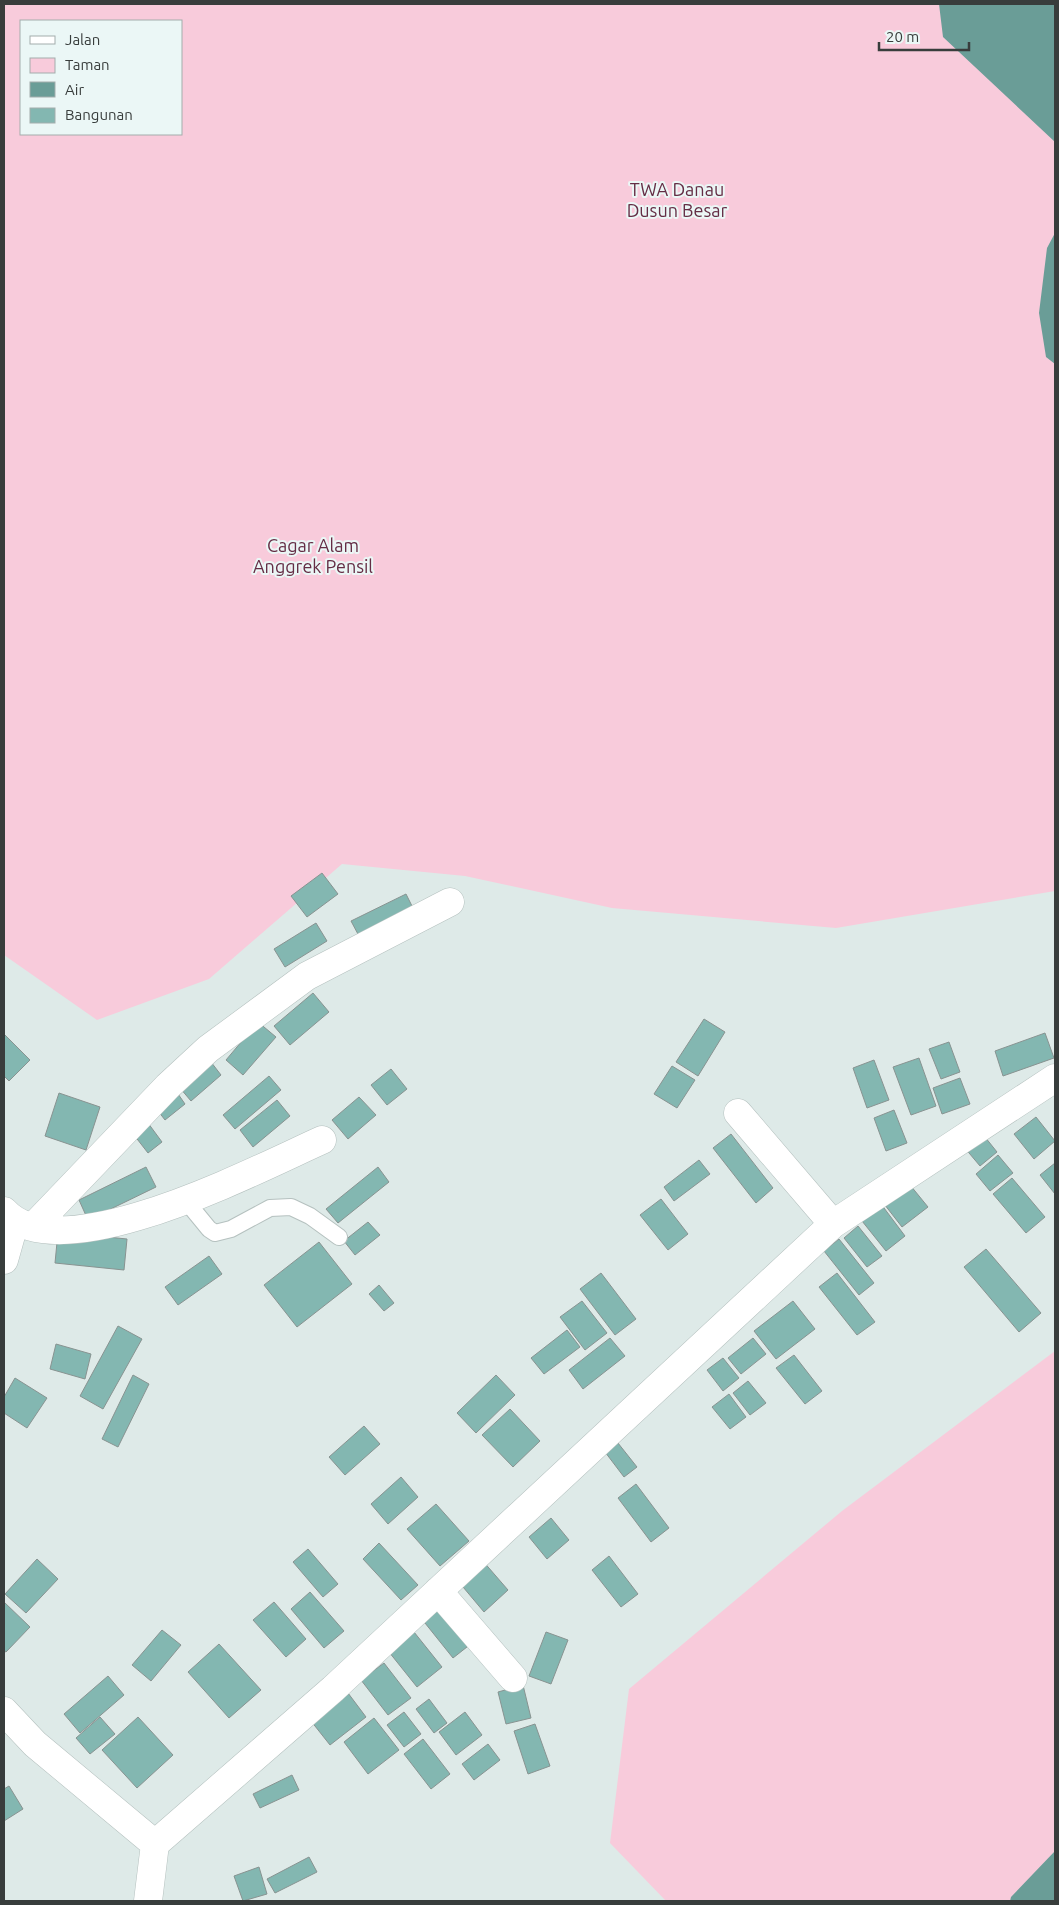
<svg xmlns="http://www.w3.org/2000/svg" width="1059" height="1905" viewBox="0 0 1059 1905" font-family="Ubuntu,sans-serif">
<rect width="100%" height="100%" fill="#deeae8"/>
<path fill="#f8cbdb" fill-rule="evenodd" d="M 4,4 L 1055,4 L 1055,891 L 836,928 L 612,908 L 465,876 L 342,864 L 209,979 L 97,1020 L 4,955 ZM 21,21 L 181,21 L 181,134 L 21,134 Z
M 1055,1351 L 1055,1901 L 666,1901 L 610,1843 L 629,1689 L 842,1511 Z"/>
<path fill="#6a9d97" d="M 939,4 L 1055,4 L 1055,142 L 943,37 Z
M 1055,233 L 1055,364 L 1046,357 L 1039,313 L 1047,248 Z
M 1055,1851 L 1055,1901 L 1010,1901 L 1011,1897 Z"/>
<path fill="#83b7b1" stroke="#889391" d="M 322,873 L 338,894 L 307,917 L 291,896 Z
M 406,894 L 414,910 L 359,936 L 351,921 Z
M 316,923 L 327,941 L 285,967 L 274,949 Z
M 313,993 L 329,1012 L 290,1045 L 274,1026 Z
M 704,1019 L 725,1032 L 698,1076 L 676,1062 Z
M 258,1022 L 276,1037 L 243,1075 L 226,1060 Z
M 1045,1033 L 1054,1058 L 1003,1076 L 995,1051 Z
M 4,1034 L 30,1060 L 9,1081 L 4,1076 Z
M 949,1042 L 960,1072 L 941,1079 L 929,1049 Z
M 919,1058 L 936,1106 L 911,1115 L 893,1067 Z
M 874,1060 L 889,1100 L 867,1108 L 853,1068 Z
M 211,1062 L 221,1075 L 191,1101 L 180,1088 Z
M 672,1066 L 695,1080 L 677,1108 L 654,1094 Z
M 391,1069 L 407,1089 L 387,1105 L 371,1085 Z
M 269,1076 L 281,1090 L 235,1129 L 223,1115 Z
M 960,1078 L 970,1104 L 942,1114 L 933,1088 Z
M 176,1091 L 185,1104 L 165,1120 L 155,1107 Z
M 59,1093 L 100,1107 L 86,1150 L 45,1136 Z
M 359,1097 L 376,1115 L 348,1139 L 332,1120 Z
M 277,1100 L 290,1116 L 253,1147 L 240,1130 Z
M 894,1110 L 907,1143 L 886,1151 L 874,1118 Z
M 1036,1117 L 1055,1141 L 1034,1159 L 1014,1134 Z
M 148,1123 L 162,1142 L 148,1153 L 134,1135 Z
M 981,1132 L 997,1152 L 980,1166 L 964,1147 Z
M 731,1134 L 773,1188 L 756,1203 L 713,1148 Z
M 998,1155 L 1013,1173 L 990,1191 L 976,1174 Z
M 699,1160 L 710,1174 L 674,1201 L 664,1187 Z
M 1055,1163 L 1055,1194 L 1040,1175 Z
M 146,1167 L 156,1187 L 88,1220 L 79,1200 Z
M 378,1167 L 389,1182 L 338,1223 L 326,1209 Z
M 1012,1178 L 1045,1217 L 1026,1233 L 993,1194 Z
M 906,1180 L 928,1207 L 902,1227 L 881,1200 Z
M 661,1199 L 688,1234 L 668,1250 L 640,1215 Z
M 878,1200 L 905,1236 L 886,1251 L 858,1216 Z
M 368,1222 L 380,1235 L 355,1255 L 344,1241 Z
M 858,1226 L 882,1256 L 867,1267 L 844,1238 Z
M 58,1232 L 127,1239 L 124,1270 L 55,1263 Z
M 839,1239 L 874,1283 L 859,1295 L 824,1251 Z
M 319,1242 L 352,1284 L 297,1327 L 264,1285 Z
M 986,1249 L 1041,1313 L 1019,1332 L 964,1267 Z
M 209,1256 L 222,1274 L 178,1305 L 165,1287 Z
M 601,1273 L 636,1319 L 615,1335 L 580,1289 Z
M 837,1273 L 875,1322 L 857,1335 L 819,1287 Z
M 379,1285 L 394,1303 L 384,1311 L 369,1294 Z
M 582,1301 L 607,1333 L 585,1350 L 560,1317 Z
M 793,1301 L 815,1329 L 776,1359 L 754,1331 Z
M 118,1326 L 142,1339 L 103,1409 L 80,1396 Z
M 567,1330 L 580,1347 L 544,1374 L 531,1358 Z
M 610,1338 L 625,1356 L 583,1389 L 569,1370 Z
M 753,1338 L 766,1354 L 741,1374 L 728,1358 Z
M 56,1344 L 91,1354 L 85,1379 L 50,1369 Z
M 794,1355 L 822,1391 L 805,1404 L 776,1368 Z
M 723,1358 L 739,1378 L 723,1391 L 707,1370 Z
M 133,1375 L 149,1384 L 118,1447 L 102,1439 Z
M 496,1375 L 515,1395 L 476,1433 L 457,1413 Z
M 15,1378 L 47,1398 L 27,1428 L 4,1413 L 4,1397 Z
M 748,1381 L 766,1403 L 750,1415 L 733,1393 Z
M 729,1394 L 746,1417 L 730,1429 L 712,1407 Z
M 510,1409 L 540,1441 L 513,1467 L 482,1435 Z
M 364,1426 L 380,1444 L 345,1475 L 329,1457 Z
M 614,1438 L 637,1467 L 624,1477 L 602,1448 Z
M 401,1477 L 418,1497 L 388,1524 L 371,1504 Z
M 636,1484 L 669,1528 L 651,1542 L 618,1498 Z
M 436,1504 L 469,1541 L 440,1566 L 407,1529 Z
M 551,1518 L 569,1540 L 547,1559 L 529,1537 Z
M 379,1543 L 418,1585 L 401,1600 L 363,1559 Z
M 308,1549 L 338,1584 L 323,1597 L 293,1562 Z
M 609,1556 L 638,1594 L 621,1607 L 592,1570 Z
M 37,1559 L 58,1579 L 26,1613 L 5,1594 Z
M 482,1560 L 508,1590 L 484,1612 L 458,1581 Z
M 310,1592 L 344,1631 L 324,1648 L 291,1609 Z
M 4,1602 L 30,1627 L 6,1652 L 4,1651 Z
M 274,1602 L 306,1639 L 286,1657 L 253,1620 Z
M 440,1602 L 472,1643 L 453,1658 L 421,1618 Z
M 162,1630 L 181,1645 L 151,1681 L 132,1665 Z
M 414,1632 L 442,1667 L 417,1687 L 389,1652 Z
M 546,1632 L 568,1640 L 551,1684 L 529,1676 Z
M 219,1644 L 261,1690 L 229,1718 L 188,1672 Z
M 384,1663 L 411,1698 L 388,1715 L 361,1680 Z
M 108,1676 L 124,1695 L 80,1733 L 64,1714 Z
M 523,1685 L 531,1718 L 506,1724 L 498,1692 Z
M 348,1693 L 366,1717 L 330,1745 L 311,1721 Z
M 429,1699 L 447,1723 L 434,1733 L 416,1709 Z
M 404,1712 L 421,1734 L 404,1747 L 387,1725 Z
M 465,1712 L 482,1735 L 456,1755 L 439,1732 Z
M 100,1717 L 115,1734 L 90,1754 L 76,1738 Z
M 138,1717 L 173,1755 L 137,1788 L 102,1750 Z
M 374,1718 L 399,1750 L 368,1774 L 344,1742 Z
M 535,1724 L 550,1766 L 528,1774 L 514,1731 Z
M 423,1739 L 450,1774 L 431,1789 L 404,1754 Z
M 488,1744 L 500,1760 L 474,1780 L 462,1764 Z
M 292,1775 L 299,1790 L 260,1808 L 253,1794 Z
M 9,1786 L 23,1809 L 4,1821 L 4,1789 Z
M 309,1857 L 317,1872 L 275,1893 L 267,1879 Z
M 259,1867 L 267,1894 L 243,1901 L 234,1876 Z"/>
<g fill="none" stroke-linecap="round" stroke-linejoin="round">
<g stroke="#b5c1bf" stroke-width="18">
<path id="service" d="M 186,1201 L 209,1229 L 215,1233 L 231,1229 L 270,1208 L 291,1207 L 310,1216 L 339,1237"/>
</g>
<g stroke="#b5c1bf" stroke-width="29">
<path id="minor" d="M 738,1113 L 833,1224
M 4,1211 C 60,1273 259,1168 322,1140
M 33,1227 L 168,1086 L 208,1049 L 307,976 L 450,902
M 4,1260 L 15,1221
M 438,1591 L 513,1678
M 4,1711 L 35,1744 L 155,1844 L 148,1901
M 155,1844 L 333,1689 L 833,1224 L 1055,1078"/>
</g>
<use href="#service" stroke="#fff" stroke-width="16"/>
<use href="#minor" stroke="#fff" stroke-width="28"/>
</g>
<g text-anchor="middle" stroke-width="4" stroke-linejoin="round" paint-order="stroke">
<g font-size="18" fill="#652d45" stroke="#ebf7f6">
<text x="677" y="196">TWA Danau<tspan x="677" dy="21">Dusun Besar</tspan></text>
<text x="313" y="552">Cagar Alam<tspan x="313" dy="21">Anggrek Pensil</tspan></text>
</g>
</g>
<rect width="1059" height="1905" fill="none" stroke="#383d3c" stroke-width="10"/>
<rect x="20" y="20" width="162" height="115" fill="#ebf7f6" stroke="#a3adac"/>
<rect x="30" y="36" width="25" height="8" fill="#ffffff" stroke="#a3adac"/>
<text x="65" y="45" font-size="15" fill="#383d3c">Jalan</text>
<rect x="30" y="58" width="25" height="15" fill="#f8cbdb" stroke="#a3adac"/>
<text x="65" y="70" font-size="15" fill="#383d3c">Taman</text>
<rect x="30" y="82" width="25" height="15" fill="#6a9d97" stroke="#a3adac"/>
<text x="65" y="95" font-size="15" fill="#383d3c">Air</text>
<rect x="30" y="108" width="25" height="15" fill="#83b7b1" stroke="#a3adac"/>
<text x="65" y="120" font-size="15" fill="#383d3c">Bangunan</text>
<path d="M879 42v8h90v-8" fill="none" stroke="#383d3c" stroke-width="2.5"/>
<text x="886" y="42" font-size="15" fill="#383d3c" stroke="#ebf7f6" stroke-width="4" paint-order="stroke">20 m</text>
</svg>
